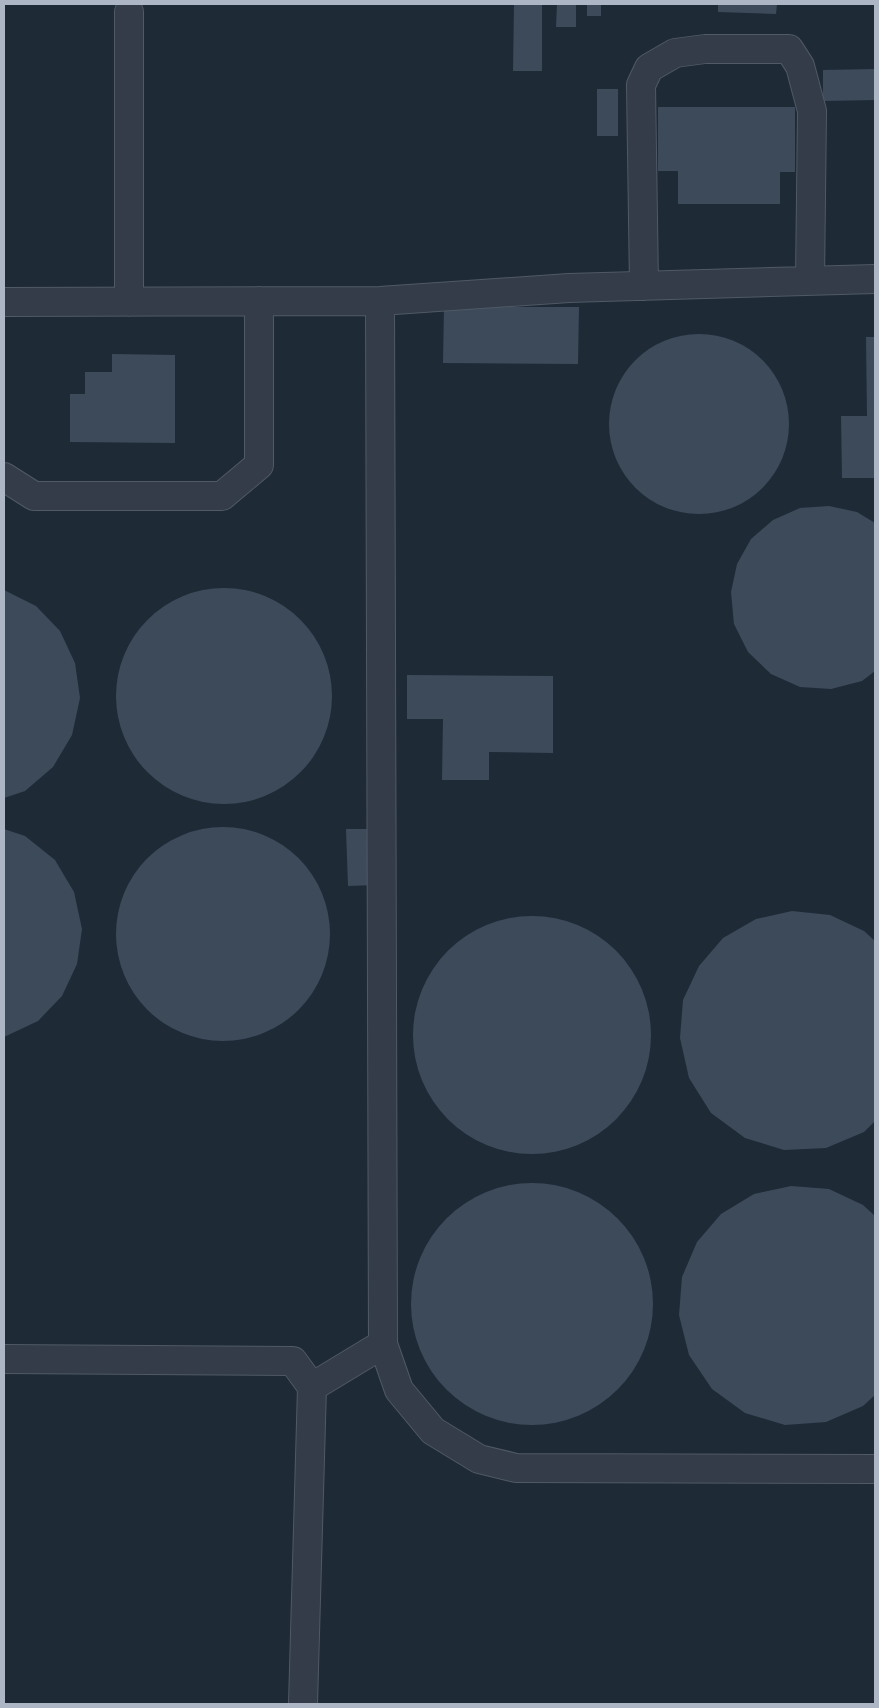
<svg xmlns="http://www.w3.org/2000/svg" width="879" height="1708" viewBox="0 0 879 1708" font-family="Jost,sans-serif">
<rect width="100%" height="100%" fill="#1f2a37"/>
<path fill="#3d4a5a" d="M 514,4 L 542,4 L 542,71 L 513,71 Z
M 557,4 L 576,4 L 576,27 L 556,27 Z
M 587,4 L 601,4 L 601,16 L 587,16 Z
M 718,4 L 777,4 L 776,14 L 718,12 Z
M 875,69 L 875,100 L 823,101 L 823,70 Z
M 597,89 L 618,89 L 618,136 L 597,136 Z
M 658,107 L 795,107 L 795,172 L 780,172 L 780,204 L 678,204 L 678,171 L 658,171 Z
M 444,307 L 579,307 L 578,364 L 443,363 Z
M609 424a90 90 0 1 1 180 0a90 90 0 1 1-180 0Z
M 866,337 L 875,337 L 875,478 L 842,478 L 841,416 L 867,416 Z
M 112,354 L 175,355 L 175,443 L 70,442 L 70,394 L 85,394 L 85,372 L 112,372 Z
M 829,506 L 857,512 L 875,523 L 875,671 L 862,681 L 831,689 L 800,687 L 771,674 L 748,652 L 734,624 L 731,592 L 737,564 L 751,539 L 773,520 L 800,508 Z
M116 696a108 108 0 1 1 216 0a108 108 0 1 1-216 0Z
M 4,590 L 36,606 L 60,631 L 75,663 L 80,698 L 72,735 L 53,767 L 25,791 L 4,798 Z
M 407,675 L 553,676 L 553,753 L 489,752 L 489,780 L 442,780 L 443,719 L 407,719 Z
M116 934a107 107 0 1 1 214 0a107 107 0 1 1-214 0Z
M 4,829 L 25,836 L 55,860 L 74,892 L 82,929 L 77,964 L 62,996 L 38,1021 L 4,1037 Z
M 346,829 L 374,829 L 375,885 L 348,886 Z
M 792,911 L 830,915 L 864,931 L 875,941 L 875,1121 L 864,1132 L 826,1148 L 784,1150 L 745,1138 L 711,1113 L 689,1078 L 680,1038 L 683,1000 L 699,966 L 723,938 L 756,919 Z
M413 1035a119 119 0 1 1 238 0a119 119 0 1 1-238 0Z
M411 1304a121 121 0 1 1 242 0a121 121 0 1 1-242 0Z
M 791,1186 L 829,1189 L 863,1205 L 875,1216 L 875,1395 L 863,1406 L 826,1422 L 785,1425 L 745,1413 L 712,1389 L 689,1355 L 679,1315 L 682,1277 L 697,1242 L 721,1214 L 754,1194 Z"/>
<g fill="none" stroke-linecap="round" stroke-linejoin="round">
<g stroke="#505966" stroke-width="30">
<path id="minor" d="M 129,12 L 129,302
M 644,286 L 641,85 L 649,68 L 675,53 L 705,49 L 789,49 L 800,66 L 812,111 L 810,281
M 380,301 L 383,1344 L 399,1390 L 433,1431 L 479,1459 L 516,1468 L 875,1469
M 4,302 L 380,301 L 569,288 L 875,279
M 4,477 L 34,496 L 222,496 L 259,465 L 259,301
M 4,1359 L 293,1361 L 312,1387
M 303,1704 L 312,1387 L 383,1344"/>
</g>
<use href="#minor" stroke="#333c48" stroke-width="28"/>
</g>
<rect width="879" height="1708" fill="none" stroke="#adb6c5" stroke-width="10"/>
</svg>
